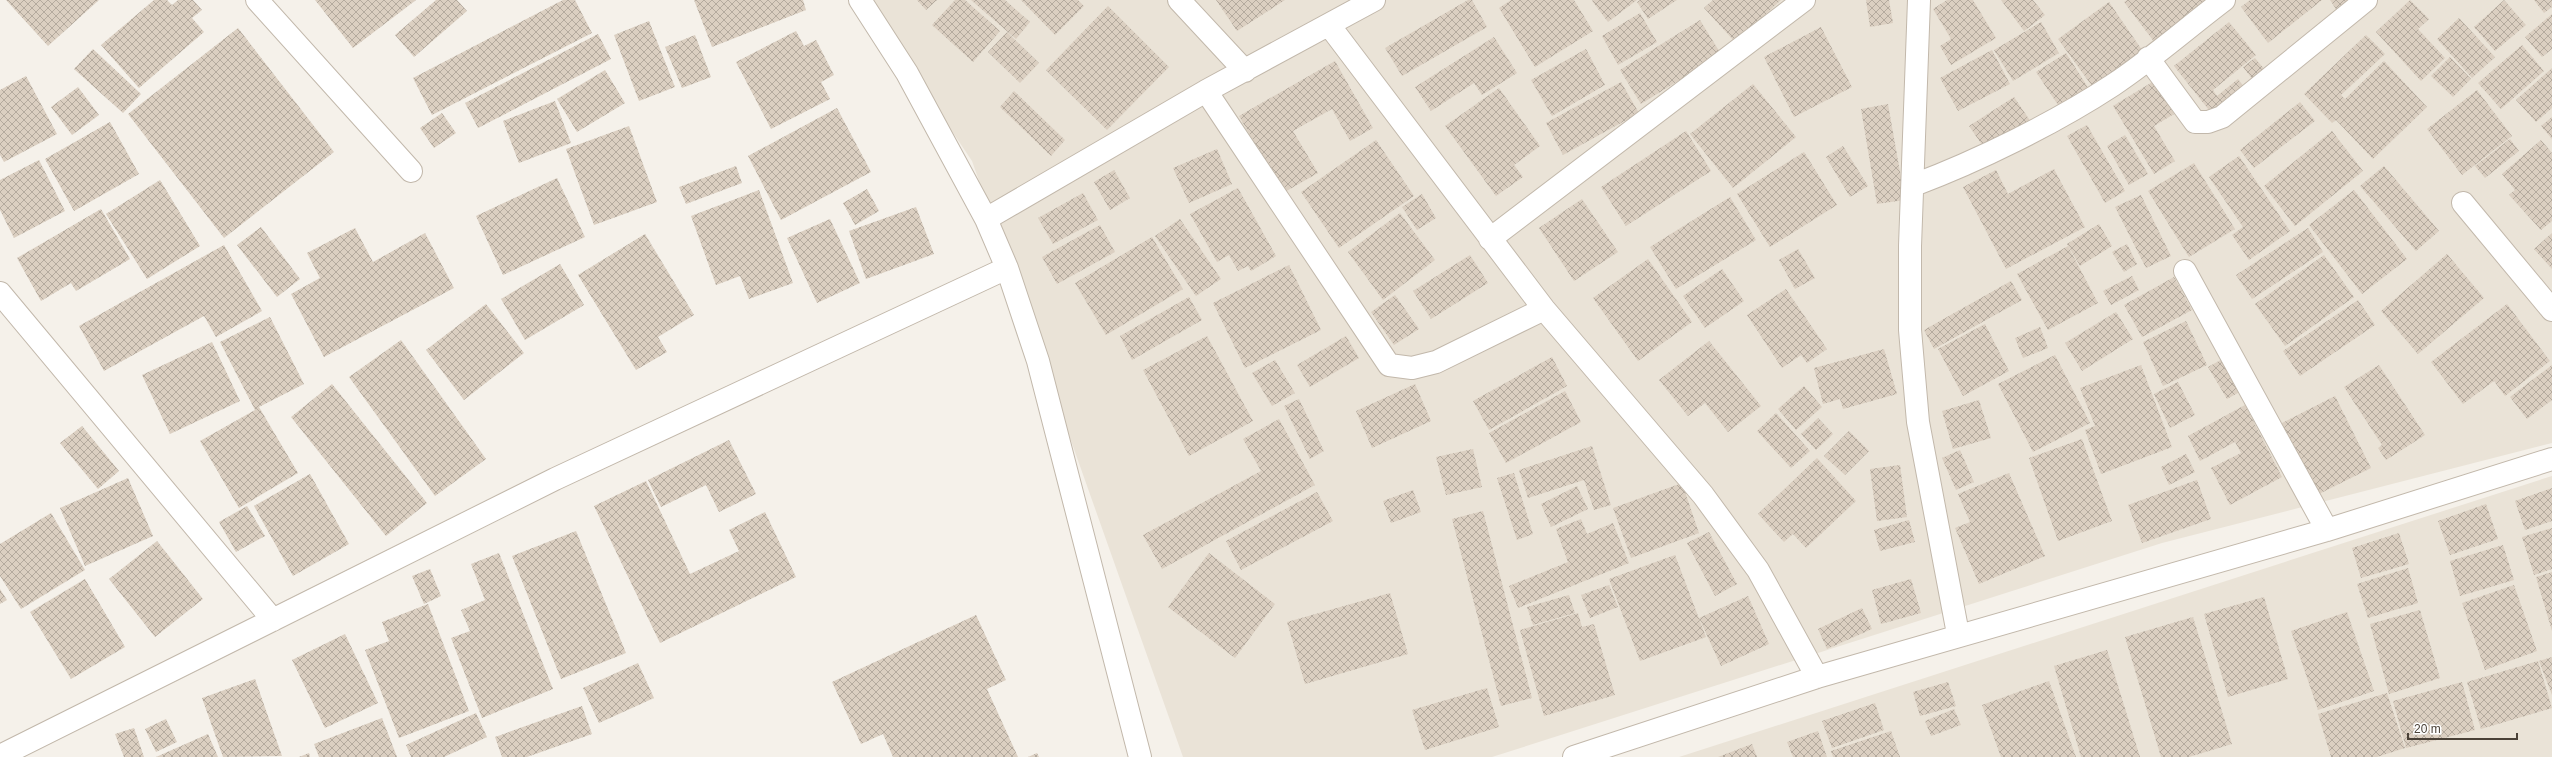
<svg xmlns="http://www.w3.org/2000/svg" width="2552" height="757" viewBox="0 0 2552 757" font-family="Arial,sans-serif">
<defs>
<pattern id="building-cross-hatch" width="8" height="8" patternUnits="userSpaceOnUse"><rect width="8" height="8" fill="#dbcfc1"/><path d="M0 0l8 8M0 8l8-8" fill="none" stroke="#b4aa9e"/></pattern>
</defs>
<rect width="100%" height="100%" fill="#f5f1ea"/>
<path fill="#eae3d7" d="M 864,0 L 2552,0 L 2552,443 L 2162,543 L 1492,757 L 1183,757 L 972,161 Z
M 2552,476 L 2552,757 L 1679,757 Z"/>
<path fill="url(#building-cross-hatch)" d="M 6,0 L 99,0 L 48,46 Z
M 154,0 L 167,0 L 172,5 L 178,0 L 193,0 L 202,10 L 192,18 L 204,32 L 139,88 L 101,45 Z
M 315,0 L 416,0 L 353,48 Z
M 436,0 L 457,0 L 467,11 L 414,57 L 395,35 Z
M 563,0 L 575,0 L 592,33 L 432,115 L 413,78 Z
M 694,0 L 803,0 L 806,10 L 712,47 Z
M 917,0 L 937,0 L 926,10 Z
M 955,0 L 965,0 L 1000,31 L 973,62 L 932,25 Z
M 971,0 L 1005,0 L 1030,22 L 1016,39 Z
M 1021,0 L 1078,0 L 1084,6 L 1055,35 Z
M 1216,0 L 1285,0 L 1237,31 Z
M 1468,0 L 1472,0 L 1487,27 L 1402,76 L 1385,48 Z
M 1511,0 L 1574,0 L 1593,31 L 1535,67 L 1499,8 Z
M 1593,0 L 1637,0 L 1608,22 L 1592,1 Z
M 1640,0 L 1677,0 L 1648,19 L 1637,2 Z
M 1713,0 L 1781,0 L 1735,42 L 1704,8 Z
M 1866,0 L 1889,0 L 1893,23 L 1870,27 Z
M 1947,0 L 1973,0 L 1996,38 L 1951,65 L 1940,46 L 1951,39 L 1933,9 Z
M 2001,0 L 2033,0 L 2045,15 L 2024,31 Z
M 2127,0 L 2212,0 L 2155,43 L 2124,2 Z
M 2250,0 L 2322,0 L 2268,43 L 2241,7 Z
M 2330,0 L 2350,0 L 2336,9 Z
M 2410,0 L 2429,19 L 2418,29 L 2445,58 L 2421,81 L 2376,32 Z
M 2504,0 L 2526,25 L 2495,51 L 2474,27 Z
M 2534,0 L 2552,0 L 2552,7 L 2544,13 Z
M 2109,2 L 2142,50 L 2092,86 L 2058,39 Z
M 1108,6 L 1169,67 L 1107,130 L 1046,70 Z
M 1640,13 L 1657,42 L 1618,65 L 1602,36 Z
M 2552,14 L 2552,49 L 2542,57 L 2525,37 Z
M 2459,18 L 2495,57 L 2472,78 L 2437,39 Z
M 1700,20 L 1721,54 L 1641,104 L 1620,70 Z
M 649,21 L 675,87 L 639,101 L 614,35 Z
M 2041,22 L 2059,53 L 2013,81 L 1994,50 Z
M 2229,22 L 2256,55 L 2213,90 L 2217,96 L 2238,79 L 2245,88 L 2212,114 L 2174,66 Z
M 1821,27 L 1852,87 L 1794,117 L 1764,57 Z
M 238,28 L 334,152 L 224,238 L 128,114 Z
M 796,31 L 804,46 L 816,40 L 834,75 L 821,82 L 830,99 L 771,129 L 736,62 Z
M 1007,32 L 1039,63 L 1020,83 L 988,52 Z
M 598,34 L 611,59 L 478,128 L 465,103 Z
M 695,35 L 711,77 L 682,88 L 665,47 Z
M 2366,35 L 2385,54 L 2341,95 L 2345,99 L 2384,61 L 2427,107 L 2373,159 L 2336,120 L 2332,123 L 2304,94 Z
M 1494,37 L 1517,73 L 1482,95 L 1474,83 L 1431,111 L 1415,87 Z
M 2522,45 L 2544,71 L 2501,109 L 2478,83 Z
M 93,49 L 141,94 L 123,113 L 74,69 Z
M 1586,49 L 1605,85 L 1552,116 L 1531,80 Z
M 1992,50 L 2010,84 L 1958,111 L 1940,78 Z
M 2066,53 L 2089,89 L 2060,108 L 2036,72 Z
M 2450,57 L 2471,79 L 2453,97 L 2431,76 Z
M 2255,58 L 2265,70 L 2253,80 L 2243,67 Z
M 1335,61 L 1373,128 L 1350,141 L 1332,109 L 1293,131 L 1318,173 L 1283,193 L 1239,116 Z
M 2552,68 L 2552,108 L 2536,122 L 2516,100 Z
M 605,70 L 625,103 L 577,132 L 557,99 Z
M 26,76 L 57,134 L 4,162 L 0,155 L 0,90 Z
M 2154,81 L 2174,114 L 2154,126 L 2175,161 L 2154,174 L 2113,106 Z
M 1621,82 L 1639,113 L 1563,155 L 1546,123 Z
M 1753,84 L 1796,137 L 1733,188 L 1690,134 Z
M 78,87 L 99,115 L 72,135 L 51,107 Z
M 1499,88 L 1540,146 L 1514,165 L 1523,177 L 1496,196 L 1445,126 Z
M 2477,90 L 2512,136 L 2462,175 L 2427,129 Z
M 1014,91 L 1065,140 L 1051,156 L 1000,107 Z
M 2014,97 L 2031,122 L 1987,152 L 1969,126 Z
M 555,101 L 571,143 L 519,163 L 503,121 Z
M 2300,102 L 2315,121 L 2254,168 L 2240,150 Z
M 1888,104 L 1905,200 L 1877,204 L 1861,109 Z
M 837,108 L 871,172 L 781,220 L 748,156 Z
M 442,113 L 456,133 L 434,148 L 420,128 Z
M 2552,117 L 2552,139 L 2541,126 Z
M 110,122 L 139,174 L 74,211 L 45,159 Z
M 2087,125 L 2125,191 L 2105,203 L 2067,136 Z
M 629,126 L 657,202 L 594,225 L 566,149 Z
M 1686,131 L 1711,171 L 1626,226 L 1601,187 Z
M 2332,131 L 2363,171 L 2295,226 L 2264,186 Z
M 2125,135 L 2148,174 L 2129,185 L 2107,146 Z
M 2510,139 L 2519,151 L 2485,178 L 2475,166 Z
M 1376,140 L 1414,196 L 1339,248 L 1301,192 Z
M 2541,140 L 2552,153 L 2552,221 L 2541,230 L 2509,195 L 2515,190 L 2502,174 Z
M 1843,146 L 1868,186 L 1850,197 L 1826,157 Z
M 1217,149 L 1232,184 L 1189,203 L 1173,168 Z
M 1804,152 L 1837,205 L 1770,247 L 1737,194 Z
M 2239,156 L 2290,231 L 2249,260 L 2232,235 L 2243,227 L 2209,177 Z
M 39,160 L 65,211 L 14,238 L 0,210 L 0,180 Z
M 2194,163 L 2235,229 L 2189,257 L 2148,191 Z
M 736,166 L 742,183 L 686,204 L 679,187 Z
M 2384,166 L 2439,231 L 2416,251 L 2360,186 Z
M 2054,169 L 2085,227 L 2006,269 L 1963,187 L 1996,170 L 2008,194 Z
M 1114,170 L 1130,198 L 1110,210 L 1094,182 Z
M 557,178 L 585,237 L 503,275 L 476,216 Z
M 160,180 L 200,246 L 147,279 L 106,214 Z
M 1238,188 L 1276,256 L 1251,271 L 1248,266 L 1238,271 L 1229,255 L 1217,262 L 1190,214 Z
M 867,189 L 879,211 L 855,225 L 843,203 Z
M 759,190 L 793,283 L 749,299 L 740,276 L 716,285 L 691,216 Z
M 2354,190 L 2407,259 L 2362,294 L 2309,225 Z
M 1083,193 L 1098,220 L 1053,244 L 1038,218 Z
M 1422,194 L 1436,218 L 1417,230 L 1402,207 Z
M 2141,195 L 2171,256 L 2146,268 L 2115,207 Z
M 1730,197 L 1756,240 L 1676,289 L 1650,247 Z
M 1582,199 L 1618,252 L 1574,281 L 1539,228 Z
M 916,207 L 934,254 L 866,279 L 849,231 Z
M 101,209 L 130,259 L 76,291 L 71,283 L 41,301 L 17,258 Z
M 1400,213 L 1435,260 L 1383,300 L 1348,252 Z
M 830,219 L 860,283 L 817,303 L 787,238 Z
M 1180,219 L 1221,279 L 1196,296 L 1155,236 Z
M 2099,224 L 2112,246 L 2080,266 L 2067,244 Z
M 1100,225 L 1115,252 L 1057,284 L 1042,257 Z
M 261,227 L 300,279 L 277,297 L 237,245 Z
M 355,228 L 373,262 L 425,233 L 454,288 L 324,357 L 291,294 L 320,278 L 307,253 Z
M 2308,228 L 2323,252 L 2252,299 L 2236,275 Z
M 2552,233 L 2552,269 L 2534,249 Z
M 645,234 L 694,315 L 658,337 L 667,352 L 636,370 L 578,275 Z
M 1152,237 L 1183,289 L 1106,335 L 1075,283 Z
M 2127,244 L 2137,264 L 2124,272 L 2112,252 Z
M 224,245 L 262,311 L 216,337 L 204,316 L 104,371 L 79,326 Z
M 2068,246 L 2098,303 L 2048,330 L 2017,274 Z
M 1798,249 L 1815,278 L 1795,289 L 1779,260 Z
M 2447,254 L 2484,298 L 2418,354 L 2381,311 Z
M 1470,255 L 1488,283 L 1431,319 L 1413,291 Z
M 2324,255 L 2354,297 L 2285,346 L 2255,304 Z
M 1648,259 L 1692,322 L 1638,361 L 1593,298 Z
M 560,264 L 584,305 L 525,340 L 501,299 Z
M 1289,265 L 1321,330 L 1245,368 L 1213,303 Z
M 1722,269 L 1744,301 L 1705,328 L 1683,296 Z
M 2132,276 L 2139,290 L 2111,305 L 2103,291 Z
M 2174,277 L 2192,310 L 2142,337 L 2124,305 Z
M 2011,281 L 2022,300 L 1934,349 L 1924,330 Z
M 1786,289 L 1827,349 L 1807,363 L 1801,355 L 1782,368 L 1747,315 Z
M 1395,295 L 1419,329 L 1394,345 L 1371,312 Z
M 1189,297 L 1202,320 L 1132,360 L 1120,336 Z
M 2358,300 L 2375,325 L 2300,376 L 2283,351 Z
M 486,304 L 524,353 L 464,400 L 426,350 Z
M 2507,304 L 2550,361 L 2505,396 L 2494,381 L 2463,404 L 2431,362 Z
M 2116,312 L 2133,339 L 2082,371 L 2065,343 Z
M 270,317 L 304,384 L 259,407 L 298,473 L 239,508 L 200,441 L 255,410 L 220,342 Z
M 2186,321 L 2207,365 L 2163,386 L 2143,342 Z
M 1985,324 L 2009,371 L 1963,396 L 1938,349 Z
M 2040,327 L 2048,348 L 2023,358 L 2015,338 Z
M 1207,336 L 1253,421 L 1189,456 L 1143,370 Z
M 1346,336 L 1359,358 L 1310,387 L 1297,365 Z
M 401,340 L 486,459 L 435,496 L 349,377 Z
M 1709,341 L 1761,406 L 1728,432 L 1705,403 L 1688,416 L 1659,380 Z
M 212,342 L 240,401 L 170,434 L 142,375 Z
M 1884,349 L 1897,394 L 1843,409 L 1840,399 L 1823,404 L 1814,368 Z
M 2055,355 L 2090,423 L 2033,452 L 1998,384 Z
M 1552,357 L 1567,386 L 1489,430 L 1473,401 Z
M 2226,357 L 2245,389 L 2227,399 L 2208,367 Z
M 1275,360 L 1295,393 L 1272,406 L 1252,373 Z
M 2141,365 L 2172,447 L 2101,474 L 2085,430 L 2095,426 L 2080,388 Z
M 2379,365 L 2425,435 L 2386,460 L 2378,448 L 2382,445 L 2344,387 Z
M 2552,365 L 2552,400 L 2527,419 L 2510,397 Z
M 2178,382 L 2195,415 L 2170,428 L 2154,394 Z
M 332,384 L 427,503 L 386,536 L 291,417 Z
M 1415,384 L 1431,421 L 1372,448 L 1356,411 Z
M 1804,386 L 1822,407 L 1796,430 L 1778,409 Z
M 1565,391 L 1581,422 L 1506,463 L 1489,433 Z
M 2335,396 L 2371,468 L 2317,495 L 2280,424 Z
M 1299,399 L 1324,451 L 1310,459 L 1284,406 Z
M 1979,400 L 1991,438 L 1953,449 L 1942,411 Z
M 2245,405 L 2282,477 L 2230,505 L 2211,468 L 2241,453 L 2235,442 L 2200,461 L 2188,436 Z
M 1776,413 L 1810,451 L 1791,468 L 1757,431 Z
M 1818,418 L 1833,434 L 1816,450 L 1801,434 Z
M 1279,419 L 1315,485 L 1162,569 L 1143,535 L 1261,471 L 1243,439 Z
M 82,426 L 119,471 L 98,489 L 60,443 Z
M 1849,431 L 1869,451 L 1845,475 L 1824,456 Z
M 2082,439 L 2112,521 L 2058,541 L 2029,458 Z
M 729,440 L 756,494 L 719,512 L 706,485 L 661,507 L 648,480 Z
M 1592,446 L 1611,505 L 1594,510 L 1584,480 L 1528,498 L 1519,470 Z
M 1473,449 L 1482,487 L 1446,495 L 1436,457 Z
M 1960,450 L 1974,482 L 1956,490 L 1942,458 Z
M 2186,454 L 2195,472 L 2169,485 L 2161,467 Z
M 1817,458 L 1856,501 L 1806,548 L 1793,534 L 1784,542 L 1758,514 Z
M 1900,465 L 1907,517 L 1877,521 L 1870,469 Z
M 1514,473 L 1533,534 L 1517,540 L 1497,478 Z
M 2009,473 L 2045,556 L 1979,584 L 1955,528 L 1970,522 L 1958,494 Z
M 310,474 L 349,544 L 293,576 L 254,506 Z
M 128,478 L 153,536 L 85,566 L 60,508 Z
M 2197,480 L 2211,519 L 2142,543 L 2128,505 Z
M 646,481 L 690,574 L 739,551 L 729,530 L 765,512 L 796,577 L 660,643 L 594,506 Z
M 1682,483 L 1699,533 L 1631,558 L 1613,508 Z
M 1577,486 L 1588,509 L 1551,527 L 1541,504 Z
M 2552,488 L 2552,521 L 2525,530 L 2515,501 Z
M 1413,490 L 1421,512 L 1391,523 L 1383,501 Z
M 1317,492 L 1333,521 L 1241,570 L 1226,541 Z
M 2486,504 L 2498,539 L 2450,555 L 2438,521 Z
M 247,506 L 265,536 L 236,552 L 219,522 Z
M 1483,511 L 1532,698 L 1501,706 L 1452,519 Z
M 51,513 L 85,570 L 21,609 L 0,576 L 0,544 Z
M 1581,519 L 1587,534 L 1613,523 L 1629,563 L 1518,608 L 1509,586 L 1568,562 L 1556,529 Z
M 1909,520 L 1915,542 L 1880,551 L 1874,530 Z
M 2552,528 L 2552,569 L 2534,575 L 2522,537 Z
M 576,531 L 626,653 L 561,679 L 512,556 Z
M 1709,532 L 1737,584 L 1715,596 L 1687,543 Z
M 2399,533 L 2409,564 L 2361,578 L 2352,548 Z
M 157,541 L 203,599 L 155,637 L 109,579 Z
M 2503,545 L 2514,580 L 2460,596 L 2450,561 Z
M 499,553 L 553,689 L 482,718 L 451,638 L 470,631 L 461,610 L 485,600 L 471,564 Z
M 1209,553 L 1275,604 L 1235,658 L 1168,607 Z
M 1675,555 L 1706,637 L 1640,661 L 1609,579 Z
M 2408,568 L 2418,603 L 2368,618 L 2357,584 Z
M 430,569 L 441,596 L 424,604 L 412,576 Z
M 2552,572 L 2552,631 L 2536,577 Z
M 85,579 L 125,647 L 71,679 L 30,612 Z
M 1911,579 L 1921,613 L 1881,624 L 1872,590 Z
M 1609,585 L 1618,607 L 1590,618 L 1581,595 Z
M 2514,585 L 2537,651 L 2485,670 L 2462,603 Z
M 0,589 L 7,600 L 0,604 Z
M 1390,593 L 1408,654 L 1305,684 L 1287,622 Z
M 1569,595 L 1575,613 L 1533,625 L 1527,607 Z
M 1748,596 L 1769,644 L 1721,666 L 1699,618 Z
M 2264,597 L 2288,679 L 2228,697 L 2204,614 Z
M 428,604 L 469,711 L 399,738 L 365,650 L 389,641 L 382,622 Z
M 1862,608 L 1872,629 L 1827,649 L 1818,629 Z
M 2420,610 L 2440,678 L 2389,694 L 2370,624 Z
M 2347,612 L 2374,691 L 2318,710 L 2291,631 Z
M 1578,613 L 1582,627 L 1594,624 L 1615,695 L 1544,716 L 1520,630 Z
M 976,615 L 1006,680 L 987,689 L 1018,757 L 893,757 L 883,734 L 861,744 L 832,682 Z
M 2193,617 L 2232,744 L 2189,757 L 2161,757 L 2125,637 Z
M 345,634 L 378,703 L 325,728 L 292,660 Z
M 2107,650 L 2140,757 L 2081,757 L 2054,666 Z
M 2552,657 L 2552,695 L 2539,661 Z
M 2538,661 L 2552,708 L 2481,729 L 2467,682 Z
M 638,663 L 654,698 L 599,723 L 583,688 Z
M 255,679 L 282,756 L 223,757 L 202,698 Z
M 2049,681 L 2076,757 L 2001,757 L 1982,705 Z
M 1948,682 L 1956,706 L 1920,716 L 1913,692 Z
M 2462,682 L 2475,730 L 2406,748 L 2393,701 Z
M 1487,688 L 1499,727 L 1425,750 L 1412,710 Z
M 2387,693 L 2405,748 L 2377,757 L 2331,757 L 2318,714 Z
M 1875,703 L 1884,730 L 1832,748 L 1822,721 Z
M 582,706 L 592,734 L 527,757 L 502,757 L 495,737 Z
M 1954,709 L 1961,725 L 1931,736 L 1925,721 Z
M 476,713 L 487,737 L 444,757 L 411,757 L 406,745 Z
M 382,718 L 397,757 L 319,757 L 314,744 Z
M 166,719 L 177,742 L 156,752 L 145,729 Z
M 134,728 L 144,757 L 124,757 L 115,734 Z
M 1818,731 L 1827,757 L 1793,757 L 1787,742 Z
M 1891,731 L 1900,757 L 1833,757 L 1831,751 Z
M 208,734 L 218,757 L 156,757 Z
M 1752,744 L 1757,757 L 1718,757 Z
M 309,753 L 310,757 L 299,757 Z
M 1037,753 L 1039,757 L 1028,757 Z"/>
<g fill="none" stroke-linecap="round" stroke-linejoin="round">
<g stroke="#c2b8ab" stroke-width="24">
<path id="street" d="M 257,0 L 411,171
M 860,0 L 907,73 L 986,219 L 1007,268 L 1038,361 L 1140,757
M 1179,0 L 1245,71
M 1919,0 L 1910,246 L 1910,330 L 1918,422 L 1958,634
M 1329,25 L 1544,309 L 1703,495 L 1758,570 L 1817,677
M 2148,58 L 2195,122 L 2208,122 L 2222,117 L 2366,0
M 1206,91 L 1389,365 L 1412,368 L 1436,362 L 1544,309
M 1914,185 C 1978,161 2055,123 2113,85 C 2152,59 2187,28 2224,0
M 2463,203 L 2552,310
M 986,219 L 1206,91 L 1374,0
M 1490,239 L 1804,0
M 2185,271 L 2327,530
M 0,293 L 273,620
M 0,756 L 555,479 L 1007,268
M 1574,757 L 1817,677 L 2327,530 L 2552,459"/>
</g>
<use href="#street" stroke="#fff" stroke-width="22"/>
</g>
<path d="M2408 733v6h109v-6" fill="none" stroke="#4a4137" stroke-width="2"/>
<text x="2414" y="733" font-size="12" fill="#4a4137" stroke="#ffffff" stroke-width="3" paint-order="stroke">20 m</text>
</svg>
